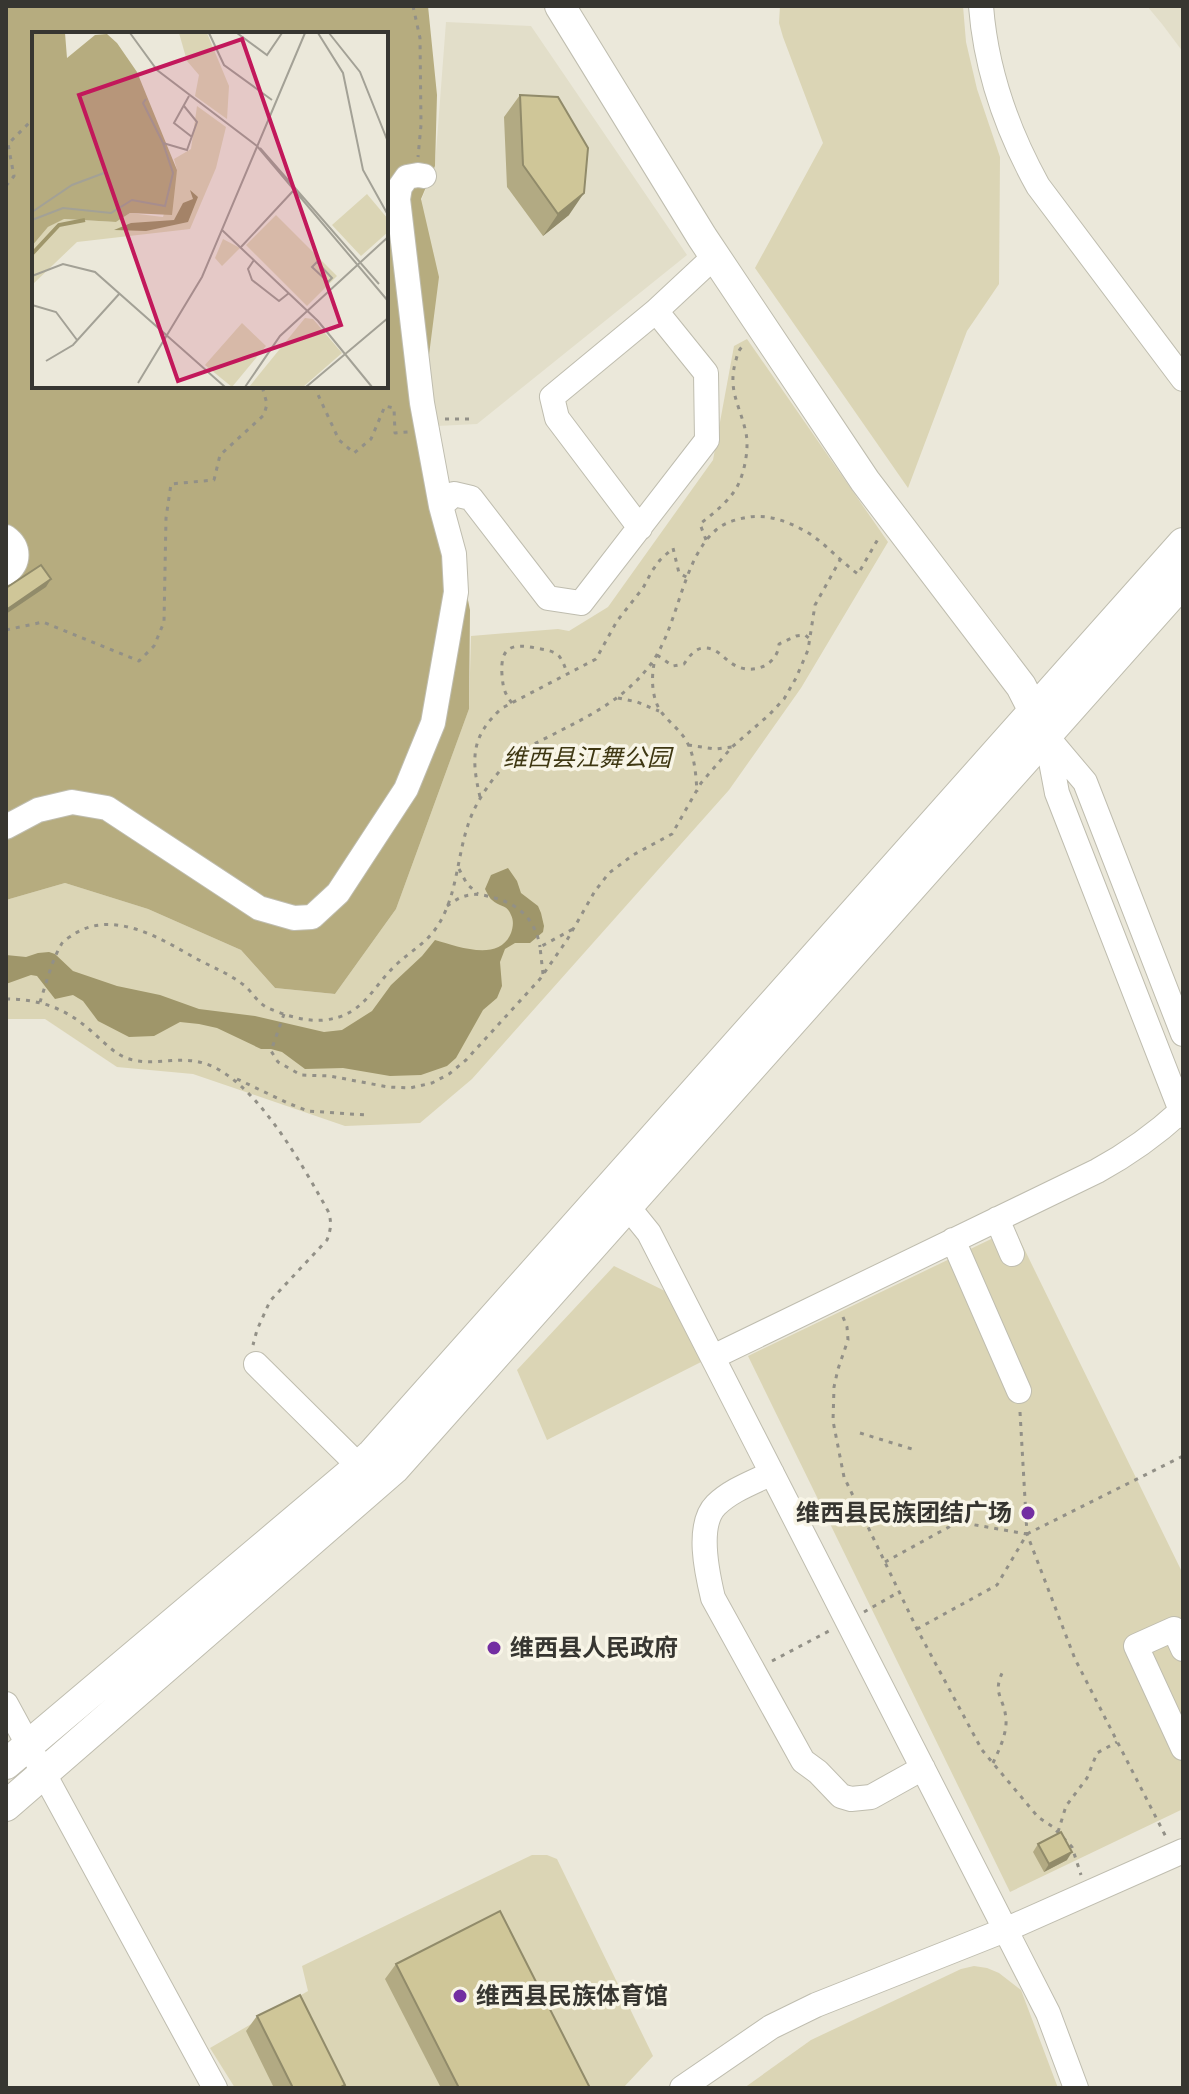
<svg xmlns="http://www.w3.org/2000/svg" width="1189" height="2094" viewBox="0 0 1189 2094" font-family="'Roboto Serif','Noto Sans SC',serif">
<rect width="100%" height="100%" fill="#ebe8da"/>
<path fill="#e2dec9" d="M 1147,6 L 1183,6 L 1183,52 L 1162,24 Z
M 446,22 L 531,26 L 687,255 L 477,424 L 437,426 L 406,238 L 435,166 Z"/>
<path fill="#dbd5b5" d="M 780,6 L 963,6 L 966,42 L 977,89 L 1000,157 L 999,284 L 967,331 L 908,488 L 755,268 L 823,143 L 783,37 L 779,23 Z
M 747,339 L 888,542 L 801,688 L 729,790 L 472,1079 L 420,1123 L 345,1126 L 193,1074 L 117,1067 L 45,1019 L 6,1019 L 6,900 L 65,883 L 148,909 L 241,950 L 275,988 L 335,994 L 396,909 L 469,709 L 471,636 L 558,629 L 569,631 L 608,607 L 713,460 L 734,346 Z
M 1014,1228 L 1183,1574 L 1183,1809 L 1010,1892 L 748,1356 Z
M 614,1266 L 671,1294 L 703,1361 L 547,1440 L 517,1370 Z
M 532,1855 L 547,1855 L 557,1859 L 653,2056 L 623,2088 L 235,2088 L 210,2048 L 308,1991 L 302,1966 Z
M 974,1966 L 987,1968 L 999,1973 L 1021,1990 L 1058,2088 L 744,2088 L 811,2040 L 961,1969 Z"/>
<path fill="#b6ac7f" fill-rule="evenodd" d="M 6,6 L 428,6 L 437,95 L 435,166 L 421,199 L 439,277 L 425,386 L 470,610 L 469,709 L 396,909 L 335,994 L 275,988 L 241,950 L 148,909 L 65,883 L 6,900 ZM 34,34 L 386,34 L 386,386 L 34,386 Z"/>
<path fill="#9f966a" d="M 508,868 L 517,881 L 521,893 L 538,906 L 541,913 L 544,926 L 543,932 L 530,943 L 515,943 L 505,949 L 500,962 L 502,986 L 497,998 L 483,1010 L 456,1058 L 447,1066 L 421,1075 L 390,1076 L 343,1068 L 305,1069 L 282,1052 L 271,1049 L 261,1049 L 217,1028 L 199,1024 L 180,1022 L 154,1036 L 129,1037 L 98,1021 L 83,1001 L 73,995 L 55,999 L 37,976 L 31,975 L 6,984 L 6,955 L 26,957 L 38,953 L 49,952 L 55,954 L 73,971 L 117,986 L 160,995 L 199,1009 L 255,1016 L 324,1032 L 342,1030 L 372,1011 L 391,985 L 422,956 L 435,940 C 457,946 499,963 511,933 C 513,927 514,921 511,915 C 507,904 499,907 492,900 C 490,899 486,891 485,889 L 491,875 Z"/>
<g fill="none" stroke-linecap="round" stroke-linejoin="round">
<g stroke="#bfbdaf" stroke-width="26">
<path id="minor" d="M 981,6 C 986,71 1007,130 1038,186 L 1183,379
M 424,176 L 418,175 L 407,177 L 400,187 L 398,199 L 422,403 L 441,506
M 640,528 L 557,418 L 552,397 L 656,311 L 715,256
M 6,537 C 20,547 20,563 6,573
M 1046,735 L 1057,793 L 1183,1116
M 1047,737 L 1085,782 L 1183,1034
M 6,827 L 38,810 L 72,802 L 107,808 L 259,908 L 294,918 L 312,917 L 338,893 L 406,789 L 433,723 L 456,592 L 454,554 L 441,506 L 454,494 L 471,498 L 548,598 L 581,603 L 707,440 L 706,373 L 656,311
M 628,1207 L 649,1233 L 1048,2013 L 1076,2088
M 997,1219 L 1012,1254
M 953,1240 L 1019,1391
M 713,1357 L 1097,1171 C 1128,1154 1155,1135 1181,1111
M 256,1364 L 359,1466
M 772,1473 C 754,1482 731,1490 716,1505 C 696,1525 707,1573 713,1598 L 803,1761 L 818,1772 L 841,1796 L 851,1799 L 871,1797 L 923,1768
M 1183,1649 L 1174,1629 L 1136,1646 L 1183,1748
M 6,1704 L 215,2088
M 682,2088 L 771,2027 L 816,2005 L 1005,1930 L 1183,1851"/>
</g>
<g stroke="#bfbdaf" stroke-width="32">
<path id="major" d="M 560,6 L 702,237 L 865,481 L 1021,686 L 1041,725
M 6,1764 L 351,1473 L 373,1453 L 1183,543
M 6,1806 L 394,1469 L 1183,582"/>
</g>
<path stroke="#929087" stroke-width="3" stroke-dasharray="4 6" stroke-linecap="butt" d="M 413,6 L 420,38 L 421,125 L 418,157
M 6,186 L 14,176 L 8,144 L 33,119 L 34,115
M 314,386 L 339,440 L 354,453 L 371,439 L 385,406 L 394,408 L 395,433 L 408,432
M 445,419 L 474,419
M 706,540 L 700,524 C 715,512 731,500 739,483 C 745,469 749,448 746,433 C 740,405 727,390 736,360 C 738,352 739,349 745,344
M 6,630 L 43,622 L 139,661 L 154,646 L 164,622 L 166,518 L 171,484 L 214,480 L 220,455 L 264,415 L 267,404 L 262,386
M 657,655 L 673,666 L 684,664 C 689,657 694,649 703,648 C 718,647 724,660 736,666 C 755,675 778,664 779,644 L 796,636 L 805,635 L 810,639
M 654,664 C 651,680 652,700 662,713 C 670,723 681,731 687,742 C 695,757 696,776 697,792
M 618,698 L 637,702 L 659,711
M 512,703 C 504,693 503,687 502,675 C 500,647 511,643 536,648 C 544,650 553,650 559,656 C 563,661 565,667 567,673
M 688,745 L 715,749 L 732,747
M 480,797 C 471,758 471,736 502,708 L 596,659 L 617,621 L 643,588 L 652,571 L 660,560 L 673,548 L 679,573 L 688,578
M 459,869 L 467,884 L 478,894
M 447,906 C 454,901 461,896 470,895 C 478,893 487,896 495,898 C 521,905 536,922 540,947
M 543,974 L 540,947 L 573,929
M 6,999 C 39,999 65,1008 90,1030 C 101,1039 111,1051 124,1057 C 148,1068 178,1055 203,1063 C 254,1077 303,1166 328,1211 C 332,1222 331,1229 327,1240 L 270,1301 L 257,1330 L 253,1345
M 40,1002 C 46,984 52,960 61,945 C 63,940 70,937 74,934 C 115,909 161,939 197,959 C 214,968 230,974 245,986 C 252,992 257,1002 266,1007 C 283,1015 306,1022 324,1020 C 365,1016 372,986 398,963 C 410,952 424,944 434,931 C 458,899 456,858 469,822 C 476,802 489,783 504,766 C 518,751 536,743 554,734 C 589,716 622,700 647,669 C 679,631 680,561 716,530 C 724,523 734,520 744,518 C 766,513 787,521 807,532 C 826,544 840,561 858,574 L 878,539
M 284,1014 L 271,1051 L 278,1062 L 301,1075 L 330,1076 L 388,1087 L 410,1088 L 432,1083 L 449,1074 L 466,1060 L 540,979 L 567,940 L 595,891 L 609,873 L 633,855 L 672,834 L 701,783 L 732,747 L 769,715 L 784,699 L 796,678 L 808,650 L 815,605 L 840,560
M 237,1079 L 290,1104 L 308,1111 L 366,1115
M 843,1317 L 847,1327 L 848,1340 L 838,1369 L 834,1387 L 833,1421 L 844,1477 L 917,1629 L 982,1750 L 1038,1817 L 1053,1827 L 1072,1847 L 1081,1875
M 1020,1412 L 1027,1534 L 1075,1659 L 1166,1837
M 860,1433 L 912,1449
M 1027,1534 L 1183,1456
M 885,1562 L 958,1522 L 1027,1534 L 997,1585 L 917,1629
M 864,1612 L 899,1592
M 772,1661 L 829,1631
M 993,1763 C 999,1750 1007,1734 1006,1719 C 1004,1696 991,1694 1004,1669
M 1058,1832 L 1066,1806 L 1087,1778 L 1097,1753 L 1117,1742"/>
<use href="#minor" stroke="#fff" stroke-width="24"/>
<use href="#major" stroke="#fff" stroke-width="30"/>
</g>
<path fill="#b2aa83" d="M 520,95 L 569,215 L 543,236 L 507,187 L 504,117 Z
M 1038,1844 L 1067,1860 L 1044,1872 L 1033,1852 Z
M 396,1964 L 590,2088 L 441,2088 L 385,1979 Z
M 257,2016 L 343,2088 L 274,2088 L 246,2031 Z"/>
<path fill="#918b6a" d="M 584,193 L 569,215 L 543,236 L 558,214 Z
M 51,579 L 46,587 L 6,614 L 6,610 Z
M 1072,1852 L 1067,1860 L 1044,1872 L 1049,1864 Z"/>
<path fill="#cfc698" stroke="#918b6a" stroke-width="2" d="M 520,95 L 558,97 L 588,148 L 584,193 L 558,214 L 523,165 Z
M 41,565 L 51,579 L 6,610 L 6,588 Z
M 1061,1832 L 1072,1852 L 1049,1864 L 1038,1844 Z
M 500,1911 L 590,2088 L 459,2088 L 396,1964 Z
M 300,1995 L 345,2085 L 339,2088 L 293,2088 L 257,2016 Z"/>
<g fill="#732ea2" stroke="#f8f5e7" stroke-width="3">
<circle cx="1028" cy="1513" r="8"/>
<circle cx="494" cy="1648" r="8"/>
<circle cx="460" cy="1996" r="8"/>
</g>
<g text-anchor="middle" stroke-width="7" stroke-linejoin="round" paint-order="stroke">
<g font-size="24" font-style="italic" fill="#3e3712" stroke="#f8f5e7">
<text x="587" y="766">维西县江舞公园</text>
</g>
<g font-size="24" font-weight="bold" fill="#373631" stroke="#f8f5e7" text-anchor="start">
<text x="1012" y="1521" text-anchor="end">维西县民族团结广场</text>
<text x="510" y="1656">维西县人民政府</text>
<text x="476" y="2004">维西县民族体育馆</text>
</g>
</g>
<g transform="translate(32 32)">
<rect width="356" height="356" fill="#ebe8da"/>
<path d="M 147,1 L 175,1 L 197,54 L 195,87 L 163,64 L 167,43 L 155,29 ZM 165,74 L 194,95 L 184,136 L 158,197 L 45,210 L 0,253 L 0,214 L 16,195 L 31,187 L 84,190 L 98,181 L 131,185 L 145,138 L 142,127 L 159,117 ZM 335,162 L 356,187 L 356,200 L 329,224 L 300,193 ZM 244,183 L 305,244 L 275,274 L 214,213 ZM 191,207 L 208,216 L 190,234 L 183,226 ZM 273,286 L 281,287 L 310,321 L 271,355 L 217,355 ZM 210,291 L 234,314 L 200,355 L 173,333 Z" fill="#dbd5b5"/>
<path d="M 0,1 L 33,1 L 35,26 L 63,3 L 75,2 L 85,11 L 105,40 L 145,138 L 140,183 L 98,181 L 84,190 L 32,187 L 16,195 L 0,214 Z" fill="#b6ac7f"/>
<path d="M 158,158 L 166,165 L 156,190 L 114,199 L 82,198 L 99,191 L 142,188 L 151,171 L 161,167 Z" fill="#9f966a"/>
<path fill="none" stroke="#9f966a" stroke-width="4" d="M 0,222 L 27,193 L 53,188"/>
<path fill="none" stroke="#a3a196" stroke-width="2" d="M 98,1 L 125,38 L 225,114M 177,1 L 192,33 L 240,68M 205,1 L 235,23 L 250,1M 286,1 L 311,41 L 331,138 L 356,183M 297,1 L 328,40 L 356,110M 157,64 L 142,91 L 160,105M 114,67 L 111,71 L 131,111M 225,114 L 356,269M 228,116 L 347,252M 0,180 L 40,153 L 72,141M 0,188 L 31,176 L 79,181 L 100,168 L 133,174 L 141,141 L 131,111 L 155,118 L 165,90 L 152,74M 190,198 L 286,289 L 340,355M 209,215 L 261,159M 222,228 L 216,237 L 220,248 L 247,269 L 257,261M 285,230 L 300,246 L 296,250 L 280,235 ZM 0,244 L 31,232 L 63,240 L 193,355M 0,273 L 24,280 L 45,308M 14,329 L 41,313 L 88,261M 106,351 L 170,245 L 273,1M 213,355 L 248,304 L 356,205M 274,355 L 356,286"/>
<path fill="#c2185b" fill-opacity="0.15" stroke="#c2185b" stroke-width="4" d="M 210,7 L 309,293 L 146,349 L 47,63 Z"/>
<rect width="356" height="356" fill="none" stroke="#373631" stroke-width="4"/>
</g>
<rect width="1189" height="2094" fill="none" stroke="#373631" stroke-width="16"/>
</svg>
